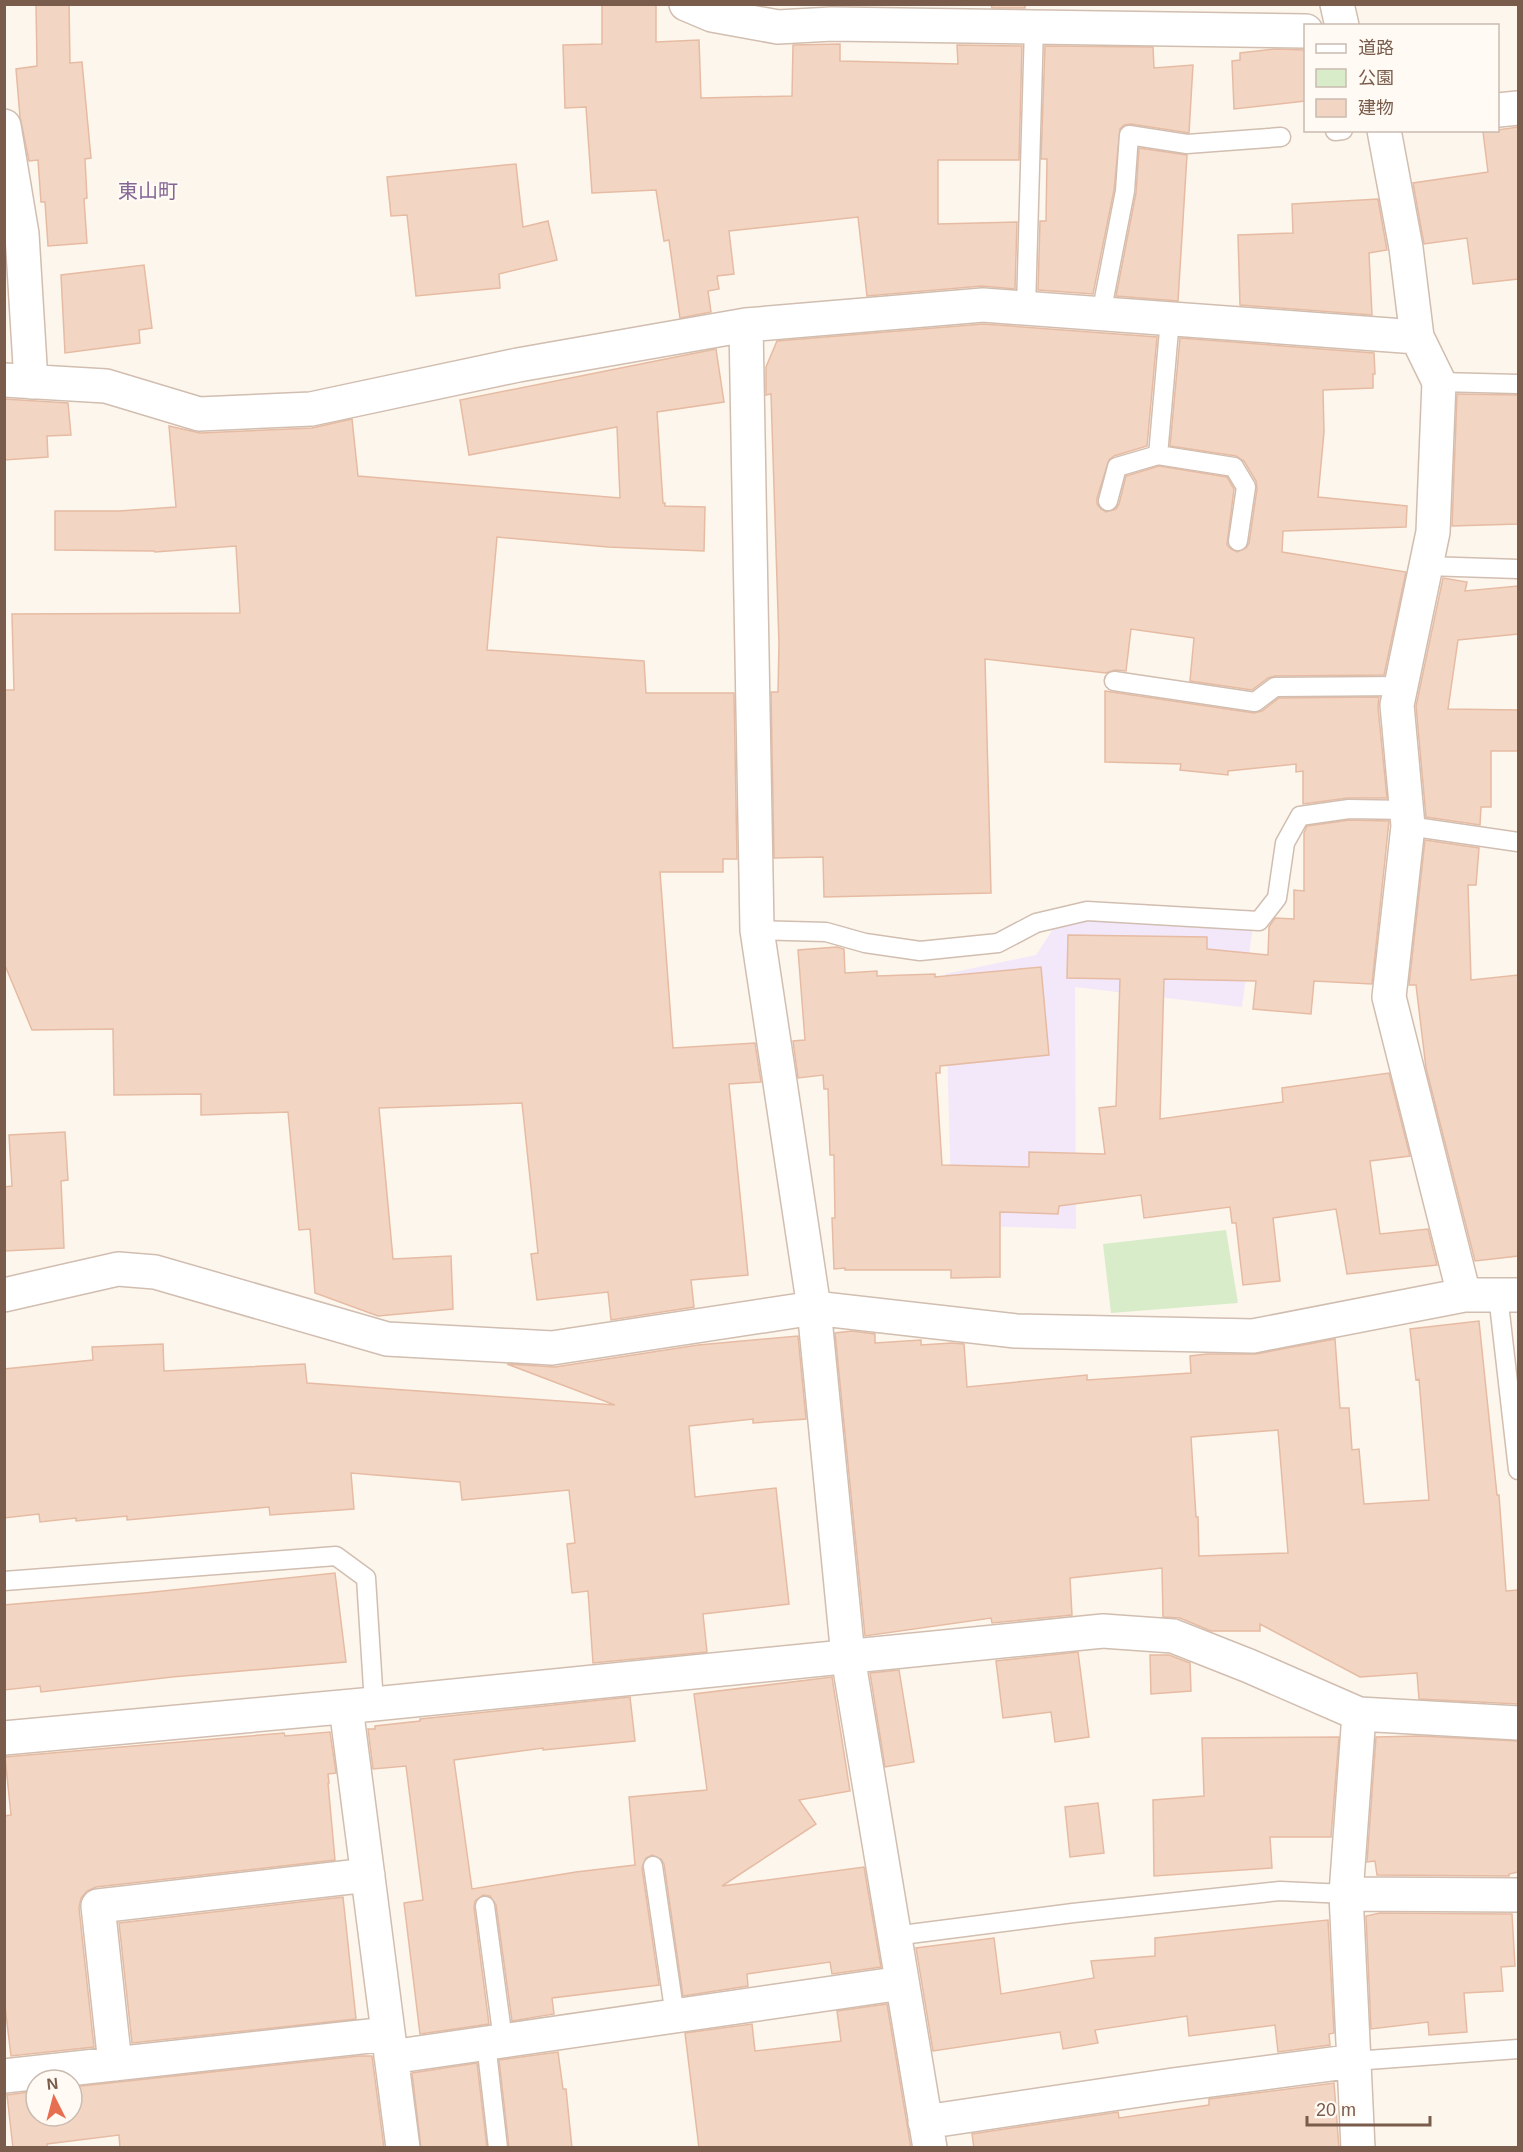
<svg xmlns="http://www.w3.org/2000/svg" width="1523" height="2152" viewBox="0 0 1523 2152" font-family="Arial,'Noto Sans JP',sans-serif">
<rect width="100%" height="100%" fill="#fdf6ec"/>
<path fill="#f3e8fa" d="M 1059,920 L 1253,926 L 1242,1007 L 1075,987 L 1076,1229 L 952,1225 L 945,974 L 1036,955 Z"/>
<path fill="#d8ecc9" d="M 1226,1230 L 1238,1303 L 1111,1313 L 1103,1244 Z"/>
<path fill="#f3d5c3" stroke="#e6bba3" stroke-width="1.5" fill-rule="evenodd" d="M 36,4 L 69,4 L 70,63 L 82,62 L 91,158 L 85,159 L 87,198 L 84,199 L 87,243 L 48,246 L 45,202 L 41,202 L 38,160 L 29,161 L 20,117 L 16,69 L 37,66 Z
M 602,4 L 656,4 L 656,42 L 699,40 L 701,98 L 792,96 L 793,45 L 840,44 L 840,61 L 958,64 L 957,45 L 1022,46 L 1019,160 L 938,160 L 938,224 L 1017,222 L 1015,289 L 982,286 L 867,296 L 858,217 L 729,231 L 734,274 L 717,276 L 719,289 L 708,291 L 711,312 L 680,318 L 669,240 L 664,241 L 656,190 L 592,193 L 586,107 L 565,108 L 563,45 L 602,44 Z
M 991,4 L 1025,4 L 1025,8 L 992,8 Z
M 1045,46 L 1153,47 L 1154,68 L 1193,65 L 1189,133 L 1131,124 L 1124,125 L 1120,129 L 1114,190 L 1093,294 L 1038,290 L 1040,221 L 1046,221 L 1047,159 L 1041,159 Z
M 1275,49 L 1305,50 L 1305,101 L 1234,109 L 1232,61 L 1240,60 L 1240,53 Z
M 1518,127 L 1518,279 L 1473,284 L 1467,238 L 1424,244 L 1413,183 L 1488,172 L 1483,132 Z
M 1139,148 L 1187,155 L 1178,301 L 1116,296 L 1136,193 Z
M 516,164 L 523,227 L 548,221 L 557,260 L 499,274 L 500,288 L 416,296 L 407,215 L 391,216 L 387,177 Z
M 1378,199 L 1387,250 L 1369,253 L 1372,315 L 1240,305 L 1238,235 L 1293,233 L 1292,204 Z
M 144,265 L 152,328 L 139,330 L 140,343 L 65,353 L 61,275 Z
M 983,324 L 1157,337 L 1147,446 L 1114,456 L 1109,460 L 1097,498 L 1097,504 L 1101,509 L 1106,512 L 1116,509 L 1119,504 L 1126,476 L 1159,466 L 1227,477 L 1234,489 L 1227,545 L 1231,549 L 1237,552 L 1246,548 L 1249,543 L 1257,489 L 1256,481 L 1244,461 L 1236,456 L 1170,446 L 1180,338 L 1374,353 L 1375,374 L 1373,374 L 1373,388 L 1323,390 L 1324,432 L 1318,497 L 1407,506 L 1406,527 L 1283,531 L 1282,552 L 1406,572 L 1384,675 L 1275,676 L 1268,678 L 1252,690 L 1190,681 L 1194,638 L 1131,629 L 1126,671 L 1115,670 L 1106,673 L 985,659 L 991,893 L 824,897 L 823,857 L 774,858 L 771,692 L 778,692 L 779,643 L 771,394 L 766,395 L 766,367 L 777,341 Z
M 716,349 L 724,402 L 657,412 L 663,503 L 665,503 L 665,506 L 705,507 L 704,551 L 608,547 L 497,537 L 487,650 L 644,661 L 646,693 L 734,693 L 737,859 L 723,859 L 723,872 L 660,872 L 673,1048 L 755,1043 L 761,1082 L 729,1084 L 748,1275 L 691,1280 L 694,1307 L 611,1320 L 608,1292 L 537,1300 L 531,1254 L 538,1253 L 522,1103 L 379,1108 L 393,1259 L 451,1256 L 453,1309 L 378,1316 L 315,1293 L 310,1229 L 299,1230 L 288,1112 L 201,1115 L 201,1094 L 114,1095 L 113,1029 L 32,1030 L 4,963 L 4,690 L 14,690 L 12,614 L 240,613 L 236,546 L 155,552 L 154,551 L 55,550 L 55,511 L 119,511 L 176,507 L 169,426 L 200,433 L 312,428 L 352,419 L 358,476 L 620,498 L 617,427 L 469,455 L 460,400 Z
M 1457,394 L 1518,395 L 1518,524 L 1452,526 Z
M 4,399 L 68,403 L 71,435 L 47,436 L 48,457 L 4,460 Z
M 1443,578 L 1467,582 L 1465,591 L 1518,586 L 1518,634 L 1458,640 L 1448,709 L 1518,710 L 1518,751 L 1491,751 L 1491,807 L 1481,807 L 1480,825 L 1426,817 L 1416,706 Z
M 1105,691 L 1254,713 L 1262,711 L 1279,698 L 1379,697 L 1378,707 L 1387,798 L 1348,798 L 1303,804 L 1303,771 L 1296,772 L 1296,764 L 1228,771 L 1228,775 L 1180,770 L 1181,764 L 1105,762 Z
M 1350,820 L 1389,821 L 1372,984 L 1314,981 L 1311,1014 L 1253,1009 L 1256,981 L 1164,979 L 1160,1119 L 1283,1102 L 1282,1088 L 1389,1073 L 1410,1156 L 1370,1161 L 1380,1234 L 1428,1229 L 1437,1265 L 1347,1274 L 1336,1209 L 1273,1218 L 1280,1281 L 1243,1285 L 1236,1223 L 1232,1223 L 1230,1207 L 1144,1218 L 1141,1195 L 1059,1206 L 1058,1214 L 1000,1212 L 1000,1277 L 951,1278 L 951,1270 L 845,1270 L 845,1268 L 834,1269 L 832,1218 L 835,1218 L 834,1155 L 830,1155 L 828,1089 L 824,1089 L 823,1075 L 798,1078 L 793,1041 L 805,1040 L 798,950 L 837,947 L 844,949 L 845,973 L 877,971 L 877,976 L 935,974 L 935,977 L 1041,967 L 1049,1055 L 940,1066 L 940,1073 L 936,1073 L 942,1165 L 1029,1167 L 1029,1152 L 1105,1154 L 1099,1108 L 1116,1106 L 1120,979 L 1067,978 L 1068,935 L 1207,937 L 1207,949 L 1268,955 L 1269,927 L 1275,918 L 1294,919 L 1294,890 L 1304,891 L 1304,833 L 1307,826 Z
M 1425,840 L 1479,848 L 1476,885 L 1468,885 L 1471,980 L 1518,975 L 1518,1256 L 1475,1261 L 1426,1068 L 1416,985 L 1409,985 Z
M 65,1132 L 68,1180 L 61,1181 L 64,1248 L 4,1251 L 4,1187 L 12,1186 L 9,1135 Z
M 1479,1321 L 1497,1495 L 1499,1495 L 1506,1591 L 1518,1590 L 1518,1704 L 1419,1699 L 1417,1673 L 1360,1677 L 1260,1624 L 1260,1631 L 1211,1631 L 1180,1618 L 1163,1617 L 1162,1568 L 1070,1578 L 1072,1615 L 992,1623 L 991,1618 L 865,1636 L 835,1333 L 852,1331 L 875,1334 L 875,1343 L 921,1340 L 921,1345 L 952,1343 L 964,1344 L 967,1387 L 1087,1375 L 1087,1380 L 1191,1373 L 1190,1356 L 1207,1354 L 1256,1354 L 1335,1339 L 1340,1408 L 1349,1408 L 1352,1450 L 1359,1449 L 1364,1504 L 1429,1500 L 1419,1379 L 1416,1380 L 1410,1329 ZM 1278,1430 L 1288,1553 L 1199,1556 L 1198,1517 L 1196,1517 L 1191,1437 Z
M 798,1336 L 806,1419 L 753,1423 L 753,1419 L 689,1426 L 695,1497 L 776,1488 L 789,1604 L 703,1614 L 707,1652 L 593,1663 L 588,1591 L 572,1593 L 567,1544 L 575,1543 L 569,1490 L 462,1500 L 460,1482 L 351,1473 L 354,1509 L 270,1515 L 269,1507 L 127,1520 L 127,1516 L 76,1521 L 76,1518 L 40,1522 L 39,1514 L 4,1518 L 4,1369 L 93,1360 L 92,1347 L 163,1344 L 164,1371 L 305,1364 L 307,1383 L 615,1405 L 507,1364 L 555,1367 L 698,1345 Z
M 335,1573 L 346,1662 L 172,1677 L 41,1692 L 40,1686 L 4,1690 L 4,1605 L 144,1593 Z
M 1078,1652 L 1089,1737 L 1055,1742 L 1051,1712 L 1003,1718 L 996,1661 Z
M 1150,1655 L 1169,1655 L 1190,1663 L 1191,1691 L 1151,1694 Z
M 899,1670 L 914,1762 L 885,1767 L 870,1673 Z
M 832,1677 L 850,1791 L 799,1800 L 816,1824 L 722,1886 L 864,1867 L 881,1967 L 832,1974 L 830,1962 L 747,1974 L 748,1986 L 683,1996 L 664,1864 L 661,1859 L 652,1855 L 646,1858 L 642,1868 L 659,1985 L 552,1998 L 554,2014 L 512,2021 L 496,1905 L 490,1896 L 483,1895 L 475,1901 L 474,1908 L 489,2024 L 420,2034 L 404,1903 L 423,1900 L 406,1766 L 373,1769 L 368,1729 L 375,1729 L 375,1726 L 420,1721 L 420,1719 L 630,1697 L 635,1741 L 543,1750 L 543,1748 L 454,1760 L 472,1889 L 576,1872 L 635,1865 L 629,1797 L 707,1790 L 694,1694 Z
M 330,1732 L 336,1773 L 328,1774 L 329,1783 L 328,1783 L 335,1860 L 96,1887 L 87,1891 L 81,1898 L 79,1908 L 94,2047 L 11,2056 L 4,1998 L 4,1816 L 11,1815 L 5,1757 L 284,1733 L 285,1736 Z
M 1419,1736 L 1518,1741 L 1518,1872 L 1509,1874 L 1509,1876 L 1377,1875 L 1375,1861 L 1367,1862 L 1376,1737 Z
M 1339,1737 L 1331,1837 L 1270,1837 L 1272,1868 L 1154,1876 L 1153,1800 L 1204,1796 L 1202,1738 Z
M 1098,1803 L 1104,1853 L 1070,1857 L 1065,1807 Z
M 343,1897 L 356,2019 L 132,2043 L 119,1923 Z
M 1380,1913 L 1512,1914 L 1515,1966 L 1501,1967 L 1503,1991 L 1464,1993 L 1467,2032 L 1429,2035 L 1428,2022 L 1371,2029 L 1366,1916 Z
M 1328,1920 L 1334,2033 L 1329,2034 L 1330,2045 L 1278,2052 L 1275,2025 L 1189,2036 L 1187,2016 L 1095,2030 L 1098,2043 L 1063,2049 L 1060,2032 L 933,2051 L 916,1948 L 994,1938 L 1001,1994 L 1094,1978 L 1091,1961 L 1155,1956 L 1155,1938 Z
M 887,2004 L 911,2148 L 699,2148 L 685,2033 L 752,2024 L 755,2051 L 841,2041 L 837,2011 Z
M 558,2052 L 563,2089 L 566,2089 L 572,2148 L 509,2148 L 499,2060 Z
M 359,2056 L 372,2056 L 384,2148 L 120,2148 L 119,2135 L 47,2144 L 47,2148 L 13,2148 L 7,2095 L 36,2091 L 36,2116 L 72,2116 L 72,2087 Z
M 477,2063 L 487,2148 L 421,2148 L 412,2073 Z
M 1334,2083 L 1339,2148 L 974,2148 L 972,2134 L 1118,2112 L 1119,2118 L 1209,2105 L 1209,2099 Z"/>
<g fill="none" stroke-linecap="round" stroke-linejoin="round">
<g stroke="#d1beb0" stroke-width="21">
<path id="service" d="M 1335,131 L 1343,130
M 1026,308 L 1034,27
M 1101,314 L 1125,191 L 1129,135 L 1187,144 L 1281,137
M 1439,382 L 1518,384
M 1158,455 L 1170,319
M 1108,501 L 1117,467 L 1158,455 L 1234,467 L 1246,487 L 1238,541
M 1427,566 L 1518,569
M 1114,681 L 1255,702 L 1275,687 L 1402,686
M 1408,826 L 1518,842
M 757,930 L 826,932 L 865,943 L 920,951 L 998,943 L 1036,923 L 1087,911 L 1259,921 L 1277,898 L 1285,843 L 1300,816 L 1349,809 L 1407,810
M 1498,1295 L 1518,1470
M 4,1581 L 336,1556 L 366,1578 L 374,1704
M 653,1866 L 675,2016
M 485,1906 L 503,2040
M 894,1936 L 1073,1913 L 1280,1891 L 1346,1894
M 486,2043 L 498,2148
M 1354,2061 L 1518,2049"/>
</g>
<g stroke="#d1beb0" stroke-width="36">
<path id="minor" d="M 686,4 L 712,15 L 778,27 L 832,24 L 1306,31
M 1337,4 L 1342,26
M 1498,110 L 1518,108
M 4,126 L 22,234 L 31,382
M 1384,130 L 1406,248 L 1417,337 L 1439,382 L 1433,532 L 1397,705 L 1408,826 L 1389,997 L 1464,1295
M 746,325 L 757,930 L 814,1308 L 848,1657 L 930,2148
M 4,380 L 106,386 L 199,414 L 311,409 L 518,365 L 746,325 L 983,305 L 1417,337
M 4,1295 L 118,1269 L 155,1272 L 387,1339 L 552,1348 L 814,1308 L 1016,1331 L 1253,1336 L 1464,1295 L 1518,1295
M 346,1707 L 403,2148
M 4,1738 L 374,1704 L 1103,1631 L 1173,1636 L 1249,1666 L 1359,1714 L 1518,1723
M 1346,1894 L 1518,1895
M 391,2057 L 902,1983
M 115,2064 L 98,1906 L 368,1875
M 4,2076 L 388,2034
M 925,2122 L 1173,2085 L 1354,2061
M 1358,2148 L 1346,1894 L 1359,1714"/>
</g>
<use href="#service" stroke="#fff" stroke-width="18"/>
<use href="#minor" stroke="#fff" stroke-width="33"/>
</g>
<g text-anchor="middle" stroke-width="4.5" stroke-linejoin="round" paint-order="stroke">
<g font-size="20" fill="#846695" stroke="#fffaf3">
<text x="148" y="198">東山町</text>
</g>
</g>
<rect width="1523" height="2152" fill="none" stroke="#7a5c4d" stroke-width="12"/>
<rect x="1304" y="24" width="195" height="108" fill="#fffaf3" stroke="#cabbb1" stroke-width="1.5"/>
<rect x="1316" y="44" width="30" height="9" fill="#ffffff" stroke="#cabbb1" stroke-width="1.5"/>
<text x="1358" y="54" font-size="18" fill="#7a5c4d">道路</text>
<rect x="1316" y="69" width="30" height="18" fill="#d8ecc9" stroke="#cabbb1" stroke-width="1.5"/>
<text x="1358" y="84" font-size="18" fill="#7a5c4d">公園</text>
<rect x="1316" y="99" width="30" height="18" fill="#f3d5c3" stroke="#cabbb1" stroke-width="1.5"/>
<text x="1358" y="114" font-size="18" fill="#7a5c4d">建物</text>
<g transform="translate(54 2098) rotate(354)"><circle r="28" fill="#fffaf3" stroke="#cabbb1" stroke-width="1.5"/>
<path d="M0-4.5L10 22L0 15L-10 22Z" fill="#e76f51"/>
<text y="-9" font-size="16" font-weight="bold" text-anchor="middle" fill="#7a5c4d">N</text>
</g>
<path d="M1307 2116v9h123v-9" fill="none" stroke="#7a5c4d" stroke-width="3"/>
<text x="1316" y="2116" font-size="18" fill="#7a5c4d" stroke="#fffaf3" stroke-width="4.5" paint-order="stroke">20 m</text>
</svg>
